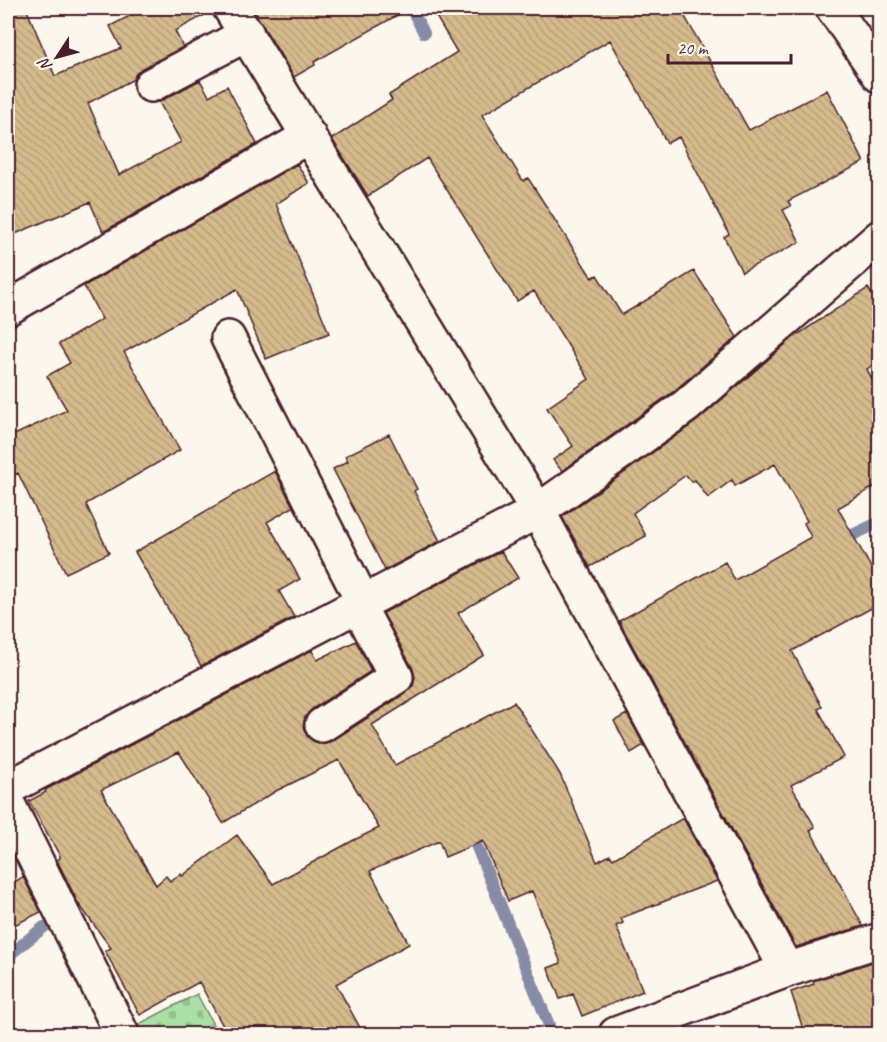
<svg xmlns="http://www.w3.org/2000/svg" width="887" height="1042" viewBox="0 0 887 1042" font-family="Caveat,sans-serif">
<defs>
<pattern id="cemetery-stones" width="16" height="16" patternUnits="userSpaceOnUse" patternTransform="scale(1.5)"><rect width="16" height="16" fill="#aae0a3"/><path d="M2 7V4a2 2 0 0 1 4 0v3zM10 15v-3a2 2 0 0 1 4 0v3z" fill="#94c08c"/></pattern>
<pattern id="building-back-hatch" width="6" height="6" patternUnits="userSpaceOnUse" patternTransform="scale(1.5)"><rect width="6" height="6" fill="#d5ba8b"/><path d="M-1 5l2 2M0 0l6 6M5-1l2 2" fill="none" stroke="#b89f78"/></pattern>
</defs>
<rect width="100%" height="100%" fill="#fbf7ec"/>
<filter id="ink" filterUnits="userSpaceOnUse"><feTurbulence type="fractalNoise" baseFrequency=".0167" numOctaves="2"/><feDisplacementMap in="SourceGraphic" scale="12" xChannelSelector="R" yChannelSelector="G"/><feConvolveMatrix kernelMatrix="1 2 1 2 8 2 1 2 1" color-interpolation-filters="sRGB"/></filter>
<g filter="url(#ink)">
<path fill="url(#cemetery-stones)" stroke="#7a8067" stroke-width="1.5" d="M 197,994 L 218,1034 L 144,1034 L 139,1024 Z"/>
<g fill="none" stroke-linecap="round" stroke-linejoin="round">
<path stroke="#868ca6" stroke-width="12" d="M 411,8 L 424,33
M 842,540 L 880,522
M 470,830 L 549,1025
M 8,956 L 44,927"/>
</g>
<path fill="url(#building-back-hatch)" stroke="#4a1f2b" stroke-width="1.5" fill-rule="evenodd" d="M 8,8 L 26,8 L 55,76 L 121,48 L 110,26 L 145,8 L 211,8 L 212,11 L 175,31 L 183,47 L 142,68 L 135,75 L 134,79 L 88,103 L 119,175 L 181,142 L 159,102 L 200,80 L 209,96 L 227,86 L 257,144 L 103,232 L 90,202 L 8,237 Z
M 252,8 L 410,8 L 314,62 L 315,65 L 294,77 Z
M 431,8 L 680,8 L 749,130 L 827,90 L 864,162 L 788,201 L 791,206 L 783,210 L 800,242 L 742,272 L 724,237 L 729,234 L 679,137 L 667,143 L 610,40 L 482,115 L 523,181 L 528,178 L 592,278 L 597,275 L 622,315 L 694,271 L 737,337 L 674,391 L 562,471 L 553,460 L 573,446 L 547,408 L 589,379 L 534,291 L 517,301 L 427,158 L 368,196 L 332,139 L 392,100 L 389,95 L 457,52 Z
M 297,164 L 309,183 L 276,204 L 329,333 L 266,359 L 237,289 L 124,352 L 180,450 L 86,504 L 109,553 L 66,573 L 18,473 L 8,478 L 8,438 L 67,410 L 47,376 L 70,363 L 59,344 L 102,319 L 84,286 Z
M 868,288 L 879,306 L 879,361 L 867,369 L 879,393 L 879,484 L 838,508 L 879,582 L 879,604 L 792,651 L 822,707 L 818,709 L 844,757 L 791,785 L 815,827 L 810,830 L 863,926 L 796,947 L 619,621 L 725,562 L 735,580 L 811,537 L 804,523 L 807,521 L 775,464 L 735,486 L 732,480 L 708,498 L 695,480 L 692,482 L 686,475 L 633,513 L 646,536 L 590,567 L 562,517 L 697,421 L 794,337 Z
M 389,434 L 417,489 L 414,491 L 440,541 L 385,570 L 333,469 L 348,461 L 345,456 Z
M 275,471 L 293,507 L 267,522 L 300,579 L 279,591 L 294,617 L 201,666 L 135,552 Z
M 501,551 L 518,578 L 458,613 L 484,655 L 372,725 L 395,765 L 514,702 L 560,774 L 597,862 L 610,855 L 613,859 L 683,818 L 717,881 L 621,918 L 623,923 L 616,926 L 643,991 L 582,1016 L 573,994 L 560,999 L 548,968 L 561,963 L 532,891 L 508,901 L 483,841 L 445,857 L 439,841 L 370,871 L 409,944 L 336,984 L 364,1035 L 228,1035 L 199,982 L 140,1015 L 105,951 L 111,948 L 78,903 L 57,860 L 60,858 L 60,856 L 29,801 L 46,792 L 45,790 L 312,650 L 317,660 L 356,641 L 371,671 L 312,709 L 305,717 L 303,727 L 307,736 L 313,741 L 322,744 L 332,741 L 406,693 L 413,686 L 415,677 L 413,669 L 383,613 ZM 179,752 L 223,823 L 276,791 L 339,760 L 379,828 L 354,840 L 273,884 L 237,835 L 182,876 L 181,874 L 170,881 L 166,876 L 156,885 L 101,790 Z
M 627,714 L 644,745 L 631,753 L 614,721 Z
M 23,877 L 41,912 L 8,928 L 8,885 Z
M 879,960 L 879,1035 L 805,1035 L 791,992 L 814,984 L 813,981 Z"/>
<g fill="none" stroke-linecap="round" stroke-linejoin="round">
<g stroke="#4a1f2b" stroke-width="38">
<path id="minor" d="M 230,8 L 538,511 L 787,970
M 833,8 L 880,76
M 151,85 L 247,34
M 8,308 L 309,136
M 228,338 L 363,602
M 322,725 L 396,677 L 358,605
M 8,788 L 538,511 L 686,406 L 880,237
M 8,804 L 122,1034
M 616,1034 L 787,970 L 880,940"/>
</g>
<use href="#minor" stroke="#fbf7ec" stroke-width="33"/>
</g>
</g>
<rect width="887" height="1042" fill="none" stroke="#fbf7ec" stroke-width="30"/>
<rect x="15" y="15" width="857" height="1012" fill="none" stroke="#4a1f2b" stroke-width="2" filter="url(#ink)"/>
<g transform="translate(57 57) rotate(234)" stroke="#fbf7ec" stroke-width="4.5" paint-order="stroke">
<path d="M0-4.5L10 22L0 15L-10 22Z" fill="#4a1f2b"/>
<text y="-9" font-size="16" font-weight="bold" text-anchor="middle" fill="#4a1f2b">N</text>
</g>
<path d="M668 54v9h123v-9" fill="none" stroke="#4a1f2b" stroke-width="3"/>
<text x="677" y="54" font-size="18" fill="#4a1f2b" stroke="#fbf7ec" stroke-width="4.5" paint-order="stroke">20 m</text>
</svg>
